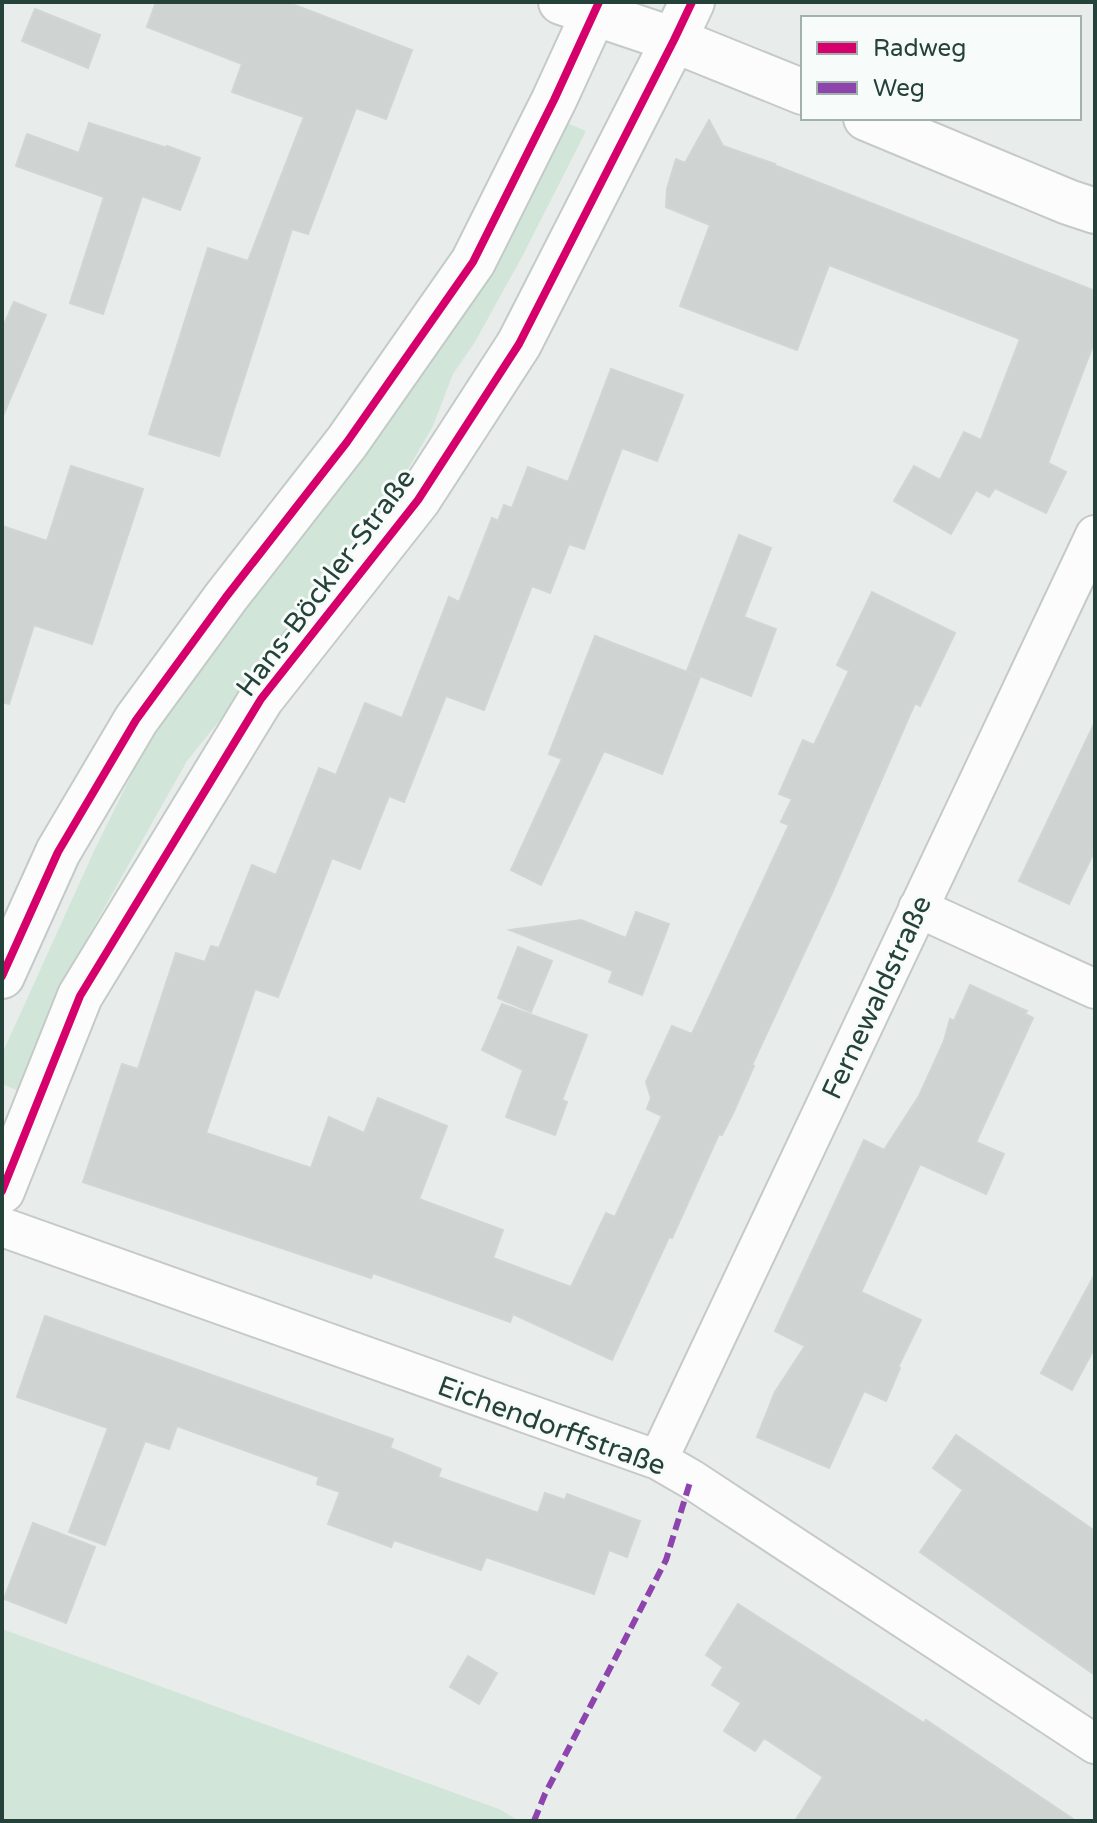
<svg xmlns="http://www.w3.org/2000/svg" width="1097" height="1823" viewBox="0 0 1097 1823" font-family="'Varela Round',sans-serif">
<rect width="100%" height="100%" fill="#e8edeb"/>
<path fill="#d1e6d8" d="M 560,120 L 586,131 L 523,255 L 475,342 L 453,374 L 433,426 L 410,466 L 253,679 L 187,761 L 85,942 L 55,1002 L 17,1090 L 2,1084 L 2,1054 L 94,851 L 148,741 Z
M 2,1629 L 499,1809 L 519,1821 L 2,1821 Z"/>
<path fill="#cfd4d2" stroke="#d1d6d4" stroke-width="2" d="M 156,2 L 287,2 L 412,50 L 386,119 L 356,108 L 308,234 L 292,229 L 219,456 L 149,434 L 208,248 L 248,261 L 304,117 L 232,92 L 242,64 L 147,27 Z
M 35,9 L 100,35 L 88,68 L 22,41 Z
M 709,120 L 723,146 L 775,164 L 774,165 L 1095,291 L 1095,340 L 1048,463 L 1066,472 L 1046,513 L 995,488 L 989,497 L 976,490 L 951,534 L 894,501 L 914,466 L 940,480 L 964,432 L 981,440 L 1020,339 L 829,265 L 797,350 L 680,306 L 710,225 L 666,207 L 667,189 L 676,159 L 685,163 Z
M 89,123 L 167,148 L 167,146 L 200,158 L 180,210 L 142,196 L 103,314 L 70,303 L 104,197 L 16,166 L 27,134 L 79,153 Z
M 14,302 L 46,315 L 2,418 L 2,329 Z
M 611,369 L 683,395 L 657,461 L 622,448 L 584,549 L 569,544 L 550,593 L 532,586 L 484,710 L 446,696 L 404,802 L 389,796 L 360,869 L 332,858 L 278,997 L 255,989 L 206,1133 L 311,1168 L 329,1117 L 364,1133 L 378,1098 L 447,1126 L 419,1199 L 503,1230 L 493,1258 L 571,1287 L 606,1213 L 615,1217 L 662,1116 L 647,1109 L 651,1098 L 646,1082 L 672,1026 L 692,1034 L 789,825 L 781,822 L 792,799 L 779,794 L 803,740 L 814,745 L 849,671 L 837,665 L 872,592 L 955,633 L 920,706 L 915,703 L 832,893 L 752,1065 L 754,1066 L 734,1111 L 722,1135 L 719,1134 L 672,1238 L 669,1237 L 612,1360 L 513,1314 L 510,1322 L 373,1273 L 371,1278 L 83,1182 L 122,1064 L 138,1069 L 176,953 L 205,962 L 211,946 L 219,948 L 252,865 L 276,875 L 319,768 L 336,775 L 365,703 L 402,718 L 449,597 L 459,602 L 492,518 L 498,521 L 504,505 L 512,508 L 528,467 L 568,482 Z
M 71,466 L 143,489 L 92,644 L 34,625 L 9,704 L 2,702 L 2,526 L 47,541 Z
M 739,535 L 771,548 L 744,617 L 776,629 L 751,696 L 687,671 Z
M 595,636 L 700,677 L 662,774 L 604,751 L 541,885 L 511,870 L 562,759 L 549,754 Z
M 1095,722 L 1095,850 L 1069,904 L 1019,881 Z
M 636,912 L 669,924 L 642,995 L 609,982 L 613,971 L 510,930 L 581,920 L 626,938 Z
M 518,947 L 552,961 L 531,1012 L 498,998 Z
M 970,985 L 1027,1011 L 1025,1014 L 1033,1018 L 976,1142 L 1004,1154 L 986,1194 L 920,1164 L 861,1292 L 921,1320 L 898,1367 L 900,1368 L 886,1401 L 864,1391 L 829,1468 L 757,1437 L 775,1392 L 805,1346 L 775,1331 L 864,1140 L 884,1150 L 919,1096 L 944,1041 L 950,1019 L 954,1021 Z
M 502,1004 L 587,1035 L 562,1100 L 567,1102 L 555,1135 L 506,1117 L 523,1070 L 482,1050 Z
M 1095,1274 L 1095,1347 L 1072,1390 L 1041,1373 Z
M 45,1316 L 393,1439 L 390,1448 L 441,1469 L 438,1477 L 538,1513 L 545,1493 L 565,1500 L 567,1494 L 640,1521 L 627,1557 L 609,1550 L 594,1594 L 486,1557 L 481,1570 L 394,1540 L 391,1547 L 328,1524 L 340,1492 L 317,1484 L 319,1477 L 177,1426 L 169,1449 L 145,1441 L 105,1545 L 69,1532 L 108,1428 L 17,1397 Z
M 956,1435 L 1095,1531 L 1095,1675 L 920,1552 L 963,1490 L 933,1468 Z
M 33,1523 L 95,1547 L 66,1623 L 4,1599 Z
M 738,1604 L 924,1723 L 926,1720 L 1076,1821 L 795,1821 L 823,1777 L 764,1738 L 755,1751 L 724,1731 L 741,1703 L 712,1685 L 723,1667 L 706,1655 Z
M 468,1656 L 497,1673 L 479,1704 L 450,1687 Z"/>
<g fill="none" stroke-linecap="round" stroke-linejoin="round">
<g stroke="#c5cac8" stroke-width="42">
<path id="minor" d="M 918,908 L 1095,989
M 2,1227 L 658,1460 L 691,1479 L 1095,1744
M 658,1460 L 1095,535"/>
</g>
<g stroke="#c5cac8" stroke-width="48">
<path id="tertiary" d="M 561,2 L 674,40 L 803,92
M 866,118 L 1068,202 L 1095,211"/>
</g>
<g stroke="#c3cbc8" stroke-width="48">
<path id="secondary" d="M 2,976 L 58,852 L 136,720 L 226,597 L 347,442 L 473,262 L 554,100 L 599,2
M 2,1191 L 80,996 L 261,699 L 418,500 L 519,344 L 674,40 L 692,2"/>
</g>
<use href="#minor" stroke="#fcfcfc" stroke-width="38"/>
<use href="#tertiary" stroke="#fcfcfc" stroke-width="44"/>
<use href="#secondary" stroke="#fcfcfc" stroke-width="44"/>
<path stroke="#8e44ad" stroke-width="6" stroke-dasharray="12 6" stroke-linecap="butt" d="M 534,1821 L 545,1794 L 666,1560 L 691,1479"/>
<g stroke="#f7fbf9" stroke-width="13">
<path id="cycleway" d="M 2,976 L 58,852 L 136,720 L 226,597 L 347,442 L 473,262 L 554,100 L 599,2
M 2,1191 L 80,996 L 261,699 L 418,500 L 519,344 L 674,40 L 692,2"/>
</g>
<use href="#cycleway" stroke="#d6006c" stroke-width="8"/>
</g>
<g text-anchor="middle" stroke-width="6" stroke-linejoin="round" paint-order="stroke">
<g font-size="28" fill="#24423a" stroke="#f7fbf9">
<text transform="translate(325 582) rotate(-53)" y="10">Hans-Böckler-Straße</text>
<text transform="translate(876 997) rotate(-65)" y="10">Fernewaldstraße</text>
<text transform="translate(552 1425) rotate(20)" y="10">Eichendorffstraße</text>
</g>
</g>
<rect width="1097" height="1823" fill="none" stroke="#24423a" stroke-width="8"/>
<rect x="801" y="16" width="280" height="104" fill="#f7fbf9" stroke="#a3b1ad" stroke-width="2"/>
<rect x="817" y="42" width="40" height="12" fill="#d6006c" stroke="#a3b1ad" stroke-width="2"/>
<text x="873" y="56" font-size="24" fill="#24423a">Radweg</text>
<rect x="817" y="82" width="40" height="12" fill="#8e44ad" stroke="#a3b1ad" stroke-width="2"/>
<text x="873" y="96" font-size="24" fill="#24423a">Weg</text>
</svg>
